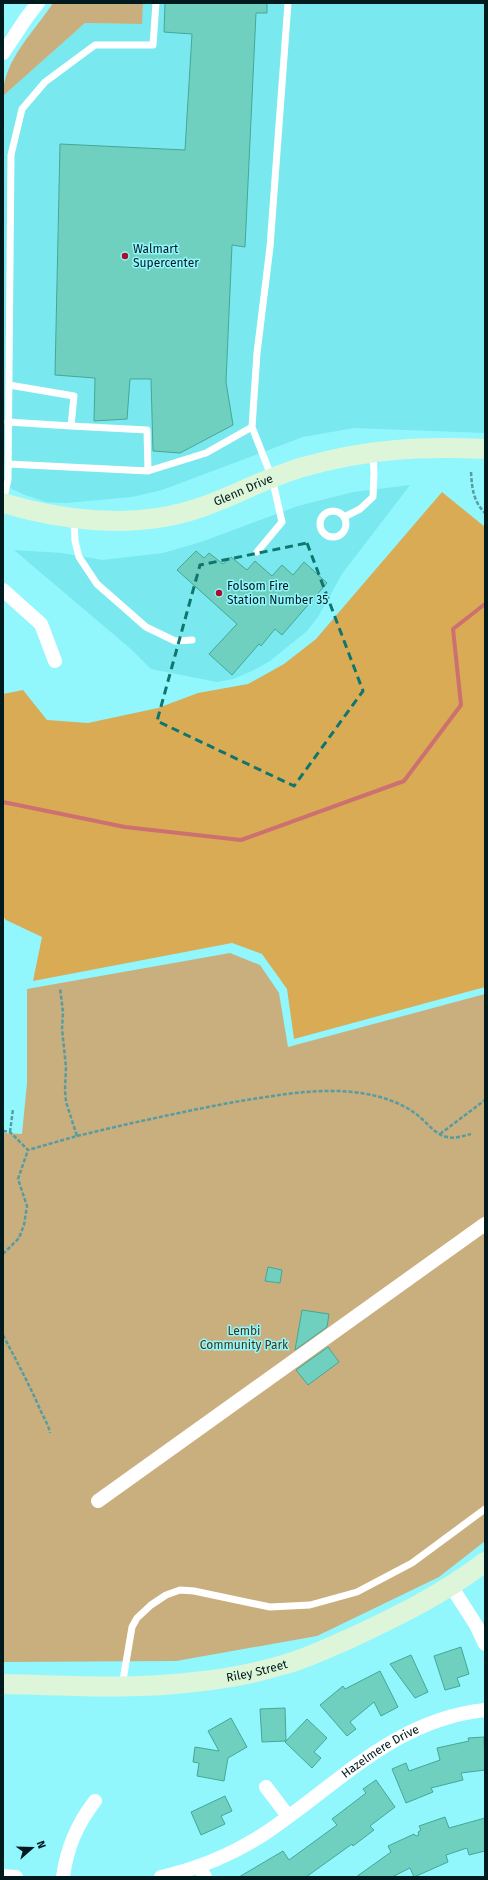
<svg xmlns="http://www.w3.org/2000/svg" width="488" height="1880" viewBox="0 0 488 1880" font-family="'Fira Sans',sans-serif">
<rect width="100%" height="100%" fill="#92f6fd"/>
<path fill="#79e8ef" d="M 143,3 L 485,3 L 485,433 L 354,428 L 303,437 L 162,490 L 132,497 L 66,503 L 46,502 L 25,495 L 3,485 L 3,96 L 85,23 L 141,24 Z
M 410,485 L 342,574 L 318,617 L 307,631 L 270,661 L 252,671 L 233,679 L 217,682 L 151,669 L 132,650 L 14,550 L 62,553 L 102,560 L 163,553 L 201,542 L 298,506 L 353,492 Z"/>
<path fill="#c9ae7e" d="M 53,3 L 143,3 L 142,24 L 85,23 L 3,96 C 3,60 35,31 53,3 Z
M 230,953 L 260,965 L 279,993 L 288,1047 L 485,994 L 485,1541 L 439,1577 L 317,1636 L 176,1661 L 3,1662 L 3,1133 L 22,1134 L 27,1083 L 27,989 Z"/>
<path fill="#d9ab55" d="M 442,492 L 485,527 L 485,987 L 294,1039 L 287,989 L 262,954 L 232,943 L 33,981 L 42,937 L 6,920 L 3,916 L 3,694 L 23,690 L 47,720 L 88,723 L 158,708 L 198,693 L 248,684 L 284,664 L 316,639 Z"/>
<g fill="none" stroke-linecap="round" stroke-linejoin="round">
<path stroke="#cd7070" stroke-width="4" d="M 3,802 L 125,827 L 241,840 L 404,781 L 461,705 L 453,629 L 485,604"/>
</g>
<path fill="#70d0c0" stroke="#44a797" d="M 165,3 L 267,3 L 267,13 L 256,13 L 245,247 L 232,245 L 226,382 L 233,425 L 180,453 L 153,451 L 151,379 L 130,379 L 127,419 L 94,421 L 95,378 L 55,375 L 60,144 L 185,150 L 192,34 L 164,32 Z
M 196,551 L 204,558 L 209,553 L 223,564 L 231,557 L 247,570 L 255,561 L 272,576 L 282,565 L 293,575 L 304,562 L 327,583 L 282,635 L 275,629 L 261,646 L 259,644 L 232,675 L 209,654 L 237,624 L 177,570 Z
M 268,1267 L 282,1270 L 280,1283 L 265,1281 Z
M 302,1310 L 329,1314 L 327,1327 L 295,1350 Z
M 328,1347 L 339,1362 L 308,1385 L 296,1370 Z
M 461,1647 L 469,1674 L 457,1678 L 460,1686 L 445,1690 L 434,1656 Z
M 411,1655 L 428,1692 L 415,1698 L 390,1664 Z
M 380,1671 L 398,1707 L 381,1716 L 374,1702 L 350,1722 L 356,1729 L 347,1736 L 320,1705 L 343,1686 L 345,1689 Z
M 285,1708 L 286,1741 L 262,1742 L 260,1709 Z
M 231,1718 L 247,1747 L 228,1758 L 224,1781 L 197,1776 L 199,1763 L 193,1762 L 195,1747 L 219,1751 L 208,1731 Z
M 307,1719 L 327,1738 L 314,1752 L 321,1758 L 312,1768 L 285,1742 Z
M 484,1737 L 485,1770 L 461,1773 L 463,1780 L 431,1788 L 433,1792 L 406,1803 L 392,1769 L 406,1763 L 409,1771 L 440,1760 L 437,1748 L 469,1741 L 468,1738 Z
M 376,1780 L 395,1807 L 370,1826 L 374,1830 L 353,1846 L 352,1844 L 306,1877 L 239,1877 L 283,1851 L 289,1860 L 337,1825 L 332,1819 L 366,1793 L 363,1789 Z
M 225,1796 L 232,1811 L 221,1816 L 225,1824 L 201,1835 L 191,1812 Z
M 445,1817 L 449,1828 L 485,1818 L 485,1851 L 469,1855 L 467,1848 L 446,1855 L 448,1862 L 414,1877 L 410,1868 L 392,1877 L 356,1877 L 391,1852 L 388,1846 L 414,1834 L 416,1836 L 419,1835 L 418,1832 L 421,1830 L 419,1826 Z"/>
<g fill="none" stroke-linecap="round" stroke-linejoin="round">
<path stroke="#569ca1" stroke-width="2.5" stroke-dasharray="4 2" stroke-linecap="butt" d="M 471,472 C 472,488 473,501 485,513
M 3,1131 L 10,1132 L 28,1150 L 77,1136 L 66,1102 L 65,1090 L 66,1067 L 62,1029 L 63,1012 L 60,988
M 10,1132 L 13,1109
M 440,1134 L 485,1100
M 77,1136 C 131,1123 185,1111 240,1101 C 273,1096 305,1090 339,1091 C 365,1092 395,1098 416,1114 C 426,1121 435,1135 447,1137 C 455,1139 463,1136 471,1134
M 3,1254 L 19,1238 L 24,1225 L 27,1206 L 18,1179 L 28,1150
M 3,1335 C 16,1360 28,1382 39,1407 C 43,1417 48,1423 50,1433"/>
<path stroke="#fff" stroke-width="7" d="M 8,422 L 71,426 L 74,396 L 9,385
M 8,464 L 148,471 L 147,430 L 71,426
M 148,471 L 206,453 L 252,427
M 3,501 L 8,480 L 11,155 L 22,109 L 45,82 L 95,45 L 153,45 L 156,3
M320 524a13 13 0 1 1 26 0a13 13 0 1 1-26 0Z
M 344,517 L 360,509 L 373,497 L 374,473 L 373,455
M 74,519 L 75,541 L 79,557 L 97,584 L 146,627 L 175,641 L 192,640
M 257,552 L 282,522 L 272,478 L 252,427 L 257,353 L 270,247 L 288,3
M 122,1686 L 132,1627 L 137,1618 L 151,1605 L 166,1595 L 180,1590 L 194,1591 L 270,1607 L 310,1605 L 357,1592 L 412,1563 L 485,1509"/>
<g stroke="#fff" stroke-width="14">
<path d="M 3,53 L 27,17 L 38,3"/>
<path d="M 3,590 L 41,624 L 55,661"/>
<path d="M 98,1501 L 485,1224"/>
<path d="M 451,1586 L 476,1625 L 485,1644"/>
<path d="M 266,1787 L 288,1816"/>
<path d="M 199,1866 L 205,1877"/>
<path d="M 3,1876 L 16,1877"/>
<path d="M 63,1877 C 67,1847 77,1824 95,1801"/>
<path id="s1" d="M 161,1877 C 197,1869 233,1854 264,1834 C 337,1786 392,1720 485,1710"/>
</g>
<g stroke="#ddf5d9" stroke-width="20">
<path id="s2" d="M 3,503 C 68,522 137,530 202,507 C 236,495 268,477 303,467 C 367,449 419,446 485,449"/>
<path id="s3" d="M 3,1684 C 66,1685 131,1690 194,1682 C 225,1679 256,1673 286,1664 C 308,1658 330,1647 351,1638 C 398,1616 443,1594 485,1562"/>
</g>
</g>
<path fill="none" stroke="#0f766e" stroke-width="3" stroke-dasharray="8 5" stroke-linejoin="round" d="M 307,543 L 363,691 L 294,786 L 157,721 L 200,565 Z"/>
<g fill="#a70f29" stroke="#92f6fd" stroke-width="1.5">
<circle cx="125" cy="256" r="4"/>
<circle cx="219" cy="593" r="4"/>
</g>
<g text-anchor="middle" stroke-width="3" stroke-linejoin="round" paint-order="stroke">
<g font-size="12" fill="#001a1d" stroke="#92f6fd" text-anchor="start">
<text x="133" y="253">Walmart<tspan x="133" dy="14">Supercenter</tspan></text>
<text x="227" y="590">Folsom Fire<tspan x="227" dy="14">Station Number 35</tspan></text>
</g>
<g font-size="12" fill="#001a1d" stroke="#92f6fd">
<text dy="4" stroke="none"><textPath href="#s2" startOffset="247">Glenn Drive</textPath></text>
<text dy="4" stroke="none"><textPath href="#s3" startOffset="255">Riley Street</textPath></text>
<text dy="4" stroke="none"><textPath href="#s1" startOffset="255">Hazelmere Drive</textPath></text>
</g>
<g font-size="12" fill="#47340e" stroke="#92f6fd">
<text x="244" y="1335">Lembi<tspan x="244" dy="14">Community Park</tspan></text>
</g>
</g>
<rect width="488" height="1880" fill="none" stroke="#001a1d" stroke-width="8"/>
<g transform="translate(32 1848) rotate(70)" stroke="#92f6fd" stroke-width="3" paint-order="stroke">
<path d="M0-3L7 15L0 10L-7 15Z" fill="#001a1d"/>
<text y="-6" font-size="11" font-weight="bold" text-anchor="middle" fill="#001a1d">N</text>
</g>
</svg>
